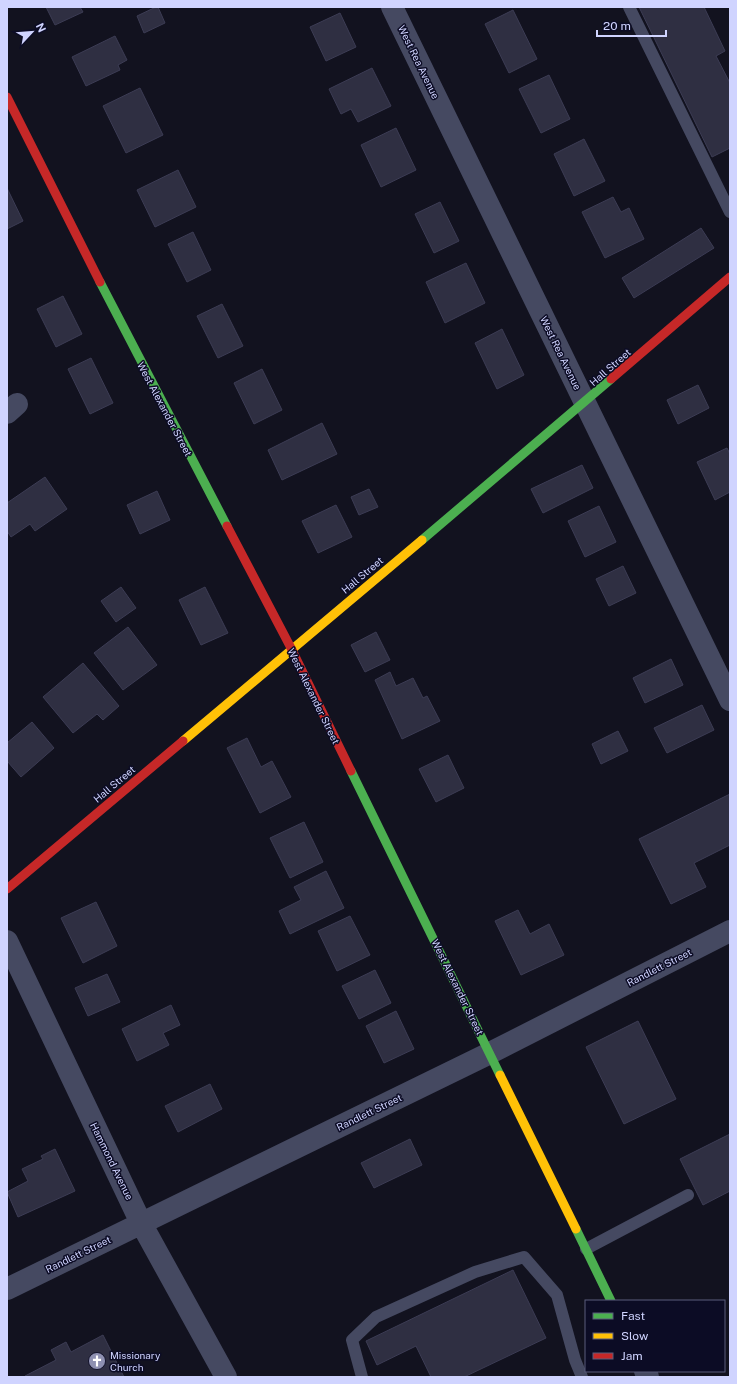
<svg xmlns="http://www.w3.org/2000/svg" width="737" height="1384" viewBox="0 0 737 1384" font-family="'Public Sans',sans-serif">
<rect width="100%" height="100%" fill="#12121f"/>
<path fill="#2f2f42" stroke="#3c3c54" d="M 46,7 L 80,7 L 83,12 L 55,25 Z
M 156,7 L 158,7 L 165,23 L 144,33 L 137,16 Z
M 639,7 L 704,7 L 725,51 L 716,56 L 730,83 L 730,148 L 712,157 Z
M 513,10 L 537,59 L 509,73 L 485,24 Z
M 340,13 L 356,47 L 326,61 L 310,27 Z
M 115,36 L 127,60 L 118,65 L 120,70 L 86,86 L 72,57 Z
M 372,68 L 391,106 L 358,122 L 351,109 L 341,114 L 329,89 Z
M 549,75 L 570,119 L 541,133 L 519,89 Z
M 140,88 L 163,135 L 126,153 L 103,106 Z
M 396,128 L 416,170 L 381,187 L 361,145 Z
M 584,139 L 605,181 L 574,196 L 554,154 Z
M 178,170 L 196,207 L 155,227 L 137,190 Z
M 7,188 L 23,221 L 7,229 Z
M 613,197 L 621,212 L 629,208 L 644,239 L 605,258 L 582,212 Z
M 440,202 L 459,241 L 434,253 L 415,214 Z
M 701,228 L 714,248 L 634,298 L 622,278 Z
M 193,232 L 211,270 L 187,282 L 168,244 Z
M 466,263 L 485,303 L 445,323 L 426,282 Z
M 63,296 L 82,334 L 56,347 L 37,309 Z
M 222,304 L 243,346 L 218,358 L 197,316 Z
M 502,329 L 524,375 L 497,389 L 475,343 Z
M 91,358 L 113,403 L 90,414 L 68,369 Z
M 262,369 L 282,410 L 254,424 L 234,383 Z
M 698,385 L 709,408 L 678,424 L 667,400 Z
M 322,423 L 337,454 L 282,480 L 268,450 Z
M 727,448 L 730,454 L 730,492 L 715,500 L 697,462 Z
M 582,465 L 593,488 L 543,513 L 531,489 Z
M 45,477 L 67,509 L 35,531 L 30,524 L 11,537 L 7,531 L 7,503 Z
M 369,489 L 378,507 L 359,515 L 351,497 Z
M 157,491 L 170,520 L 140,534 L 127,505 Z
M 336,505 L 352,537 L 318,553 L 302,521 Z
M 599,506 L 616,542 L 585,557 L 568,521 Z
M 623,566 L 636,593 L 609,606 L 596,579 Z
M 121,587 L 136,608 L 116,622 L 101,601 Z
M 205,587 L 228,633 L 201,645 L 179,600 Z
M 128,627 L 157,665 L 123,690 L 94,653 Z
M 376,632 L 390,660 L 365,672 L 351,645 Z
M 671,659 L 683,685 L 645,703 L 633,678 Z
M 83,663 L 119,706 L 103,720 L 97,714 L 73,733 L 43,697 Z
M 390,672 L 396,686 L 413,678 L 423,698 L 427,696 L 440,721 L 402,739 L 375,680 Z
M 702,705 L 714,730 L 667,753 L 654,728 Z
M 32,722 L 54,748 L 21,777 L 7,761 L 7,743 Z
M 618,731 L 628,751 L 601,764 L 592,744 Z
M 247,738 L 261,767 L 272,761 L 291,797 L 260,813 L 227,748 Z
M 448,755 L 464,788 L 436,802 L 419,769 Z
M 730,794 L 730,845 L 694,863 L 706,887 L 671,904 L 639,839 Z
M 304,822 L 323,862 L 290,878 L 270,838 Z
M 326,871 L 344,908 L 290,934 L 279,911 L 301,900 L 294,887 Z
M 96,902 L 117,946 L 83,963 L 61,918 Z
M 518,910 L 530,934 L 549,924 L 564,955 L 521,975 L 495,921 Z
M 350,916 L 370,955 L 337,971 L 318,931 Z
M 375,970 L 391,1003 L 359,1019 L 342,986 Z
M 107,974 L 120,1002 L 88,1016 L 75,988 Z
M 171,1005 L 180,1025 L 163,1033 L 169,1045 L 137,1061 L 122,1029 Z
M 396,1011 L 414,1049 L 384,1063 L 366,1026 Z
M 638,1021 L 676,1099 L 624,1124 L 586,1047 Z
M 210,1084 L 222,1109 L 178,1132 L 165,1106 Z
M 730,1134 L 730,1191 L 703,1205 L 680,1159 Z
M 410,1139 L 422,1165 L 374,1188 L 361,1163 Z
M 55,1149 L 75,1191 L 18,1217 L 7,1192 L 28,1181 L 22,1169 L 43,1159 L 41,1156 Z
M 513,1270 L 546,1338 L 464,1377 L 431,1377 L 416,1346 L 377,1365 L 366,1341 Z
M 103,1335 L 124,1377 L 26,1377 L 25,1376 L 56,1360 L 51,1350 L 66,1342 L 71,1352 Z"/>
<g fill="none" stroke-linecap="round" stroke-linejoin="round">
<path stroke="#454961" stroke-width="12" d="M 629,7 L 730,212
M 586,1249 L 688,1195
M 362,1377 L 352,1340 L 376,1317 L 475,1272 L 524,1257 L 557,1295 L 575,1360 L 582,1377"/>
<path stroke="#454961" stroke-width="22" d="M 392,7 L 730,700
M 7,413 L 17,404
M 7,941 L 141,1223 L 226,1377
M 7,1289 L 490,1053 L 730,931
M 645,1371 L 648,1377"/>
<path stroke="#4caf50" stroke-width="9" d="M 100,282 L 227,526
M 422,540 L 611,379
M 351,771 L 500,1075
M 576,1229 L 611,1301"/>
<path stroke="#ffc107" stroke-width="9" d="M 183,741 L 422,540
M 500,1075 L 576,1229"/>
<path stroke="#c62828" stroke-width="9" d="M 7,97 L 100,282
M 611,379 L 730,277
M 227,526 L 291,648 L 351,771
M 7,889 L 183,741"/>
</g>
<defs>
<g id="church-disc" transform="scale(0.9)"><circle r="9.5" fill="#8e90b1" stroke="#0c0c25"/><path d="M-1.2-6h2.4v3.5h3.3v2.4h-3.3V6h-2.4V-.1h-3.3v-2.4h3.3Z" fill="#fff"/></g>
</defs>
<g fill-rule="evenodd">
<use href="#church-disc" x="97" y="1361"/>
</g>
<g text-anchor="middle" stroke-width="3" stroke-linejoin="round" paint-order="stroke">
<g font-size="10" fill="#d0d4ff" stroke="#0c0c25">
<text transform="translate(419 62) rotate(64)" y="4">West Rea Avenue</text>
<text transform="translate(561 353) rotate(64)" y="4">West Rea Avenue</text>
<text transform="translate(610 367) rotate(-41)" y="4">Hall Street</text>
<text transform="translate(165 409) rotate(62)" y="4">West Alexander Street</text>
<text transform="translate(362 575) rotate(-40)" y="4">Hall Street</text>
<text transform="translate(314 696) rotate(64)" y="4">West Alexander Street</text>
<text transform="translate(114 784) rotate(-40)" y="4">Hall Street</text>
<text transform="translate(659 967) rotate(-27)" y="4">Randlett Street</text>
<text transform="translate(458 987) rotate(64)" y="4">West Alexander Street</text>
<text transform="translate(369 1112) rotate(-26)" y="4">Randlett Street</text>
<text transform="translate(112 1161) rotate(64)" y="4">Hammond Avenue</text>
<text transform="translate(78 1254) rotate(-26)" y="4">Randlett Street</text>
</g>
<g font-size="10" fill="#d0d4ff" stroke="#0c0c25" text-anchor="start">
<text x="110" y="1359">Missionary<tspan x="110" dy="12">Church</tspan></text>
</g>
</g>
<rect width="737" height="1384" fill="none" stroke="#d0d4ff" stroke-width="16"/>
<rect x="585" y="1300" width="140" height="72" fill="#0c0c25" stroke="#5a5c7c"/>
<rect x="593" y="1313" width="20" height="6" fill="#4caf50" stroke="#5a5c7c"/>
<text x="621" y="1320" font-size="12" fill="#d0d4ff">Fast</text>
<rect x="593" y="1333" width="20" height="6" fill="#ffc107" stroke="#5a5c7c"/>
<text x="621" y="1340" font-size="12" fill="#d0d4ff">Slow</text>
<rect x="593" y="1353" width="20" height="6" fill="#c62828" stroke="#5a5c7c"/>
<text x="621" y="1360" font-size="12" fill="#d0d4ff">Jam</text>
<g transform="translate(32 32) rotate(64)" stroke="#0c0c25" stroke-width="3" paint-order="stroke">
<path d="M0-3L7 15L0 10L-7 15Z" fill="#d0d4ff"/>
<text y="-6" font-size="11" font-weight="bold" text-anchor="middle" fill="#d0d4ff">N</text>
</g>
<path d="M597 30v6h69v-6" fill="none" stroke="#d0d4ff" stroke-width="2"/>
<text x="603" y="30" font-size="12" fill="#d0d4ff" stroke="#0c0c25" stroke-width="3" paint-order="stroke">20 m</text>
</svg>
